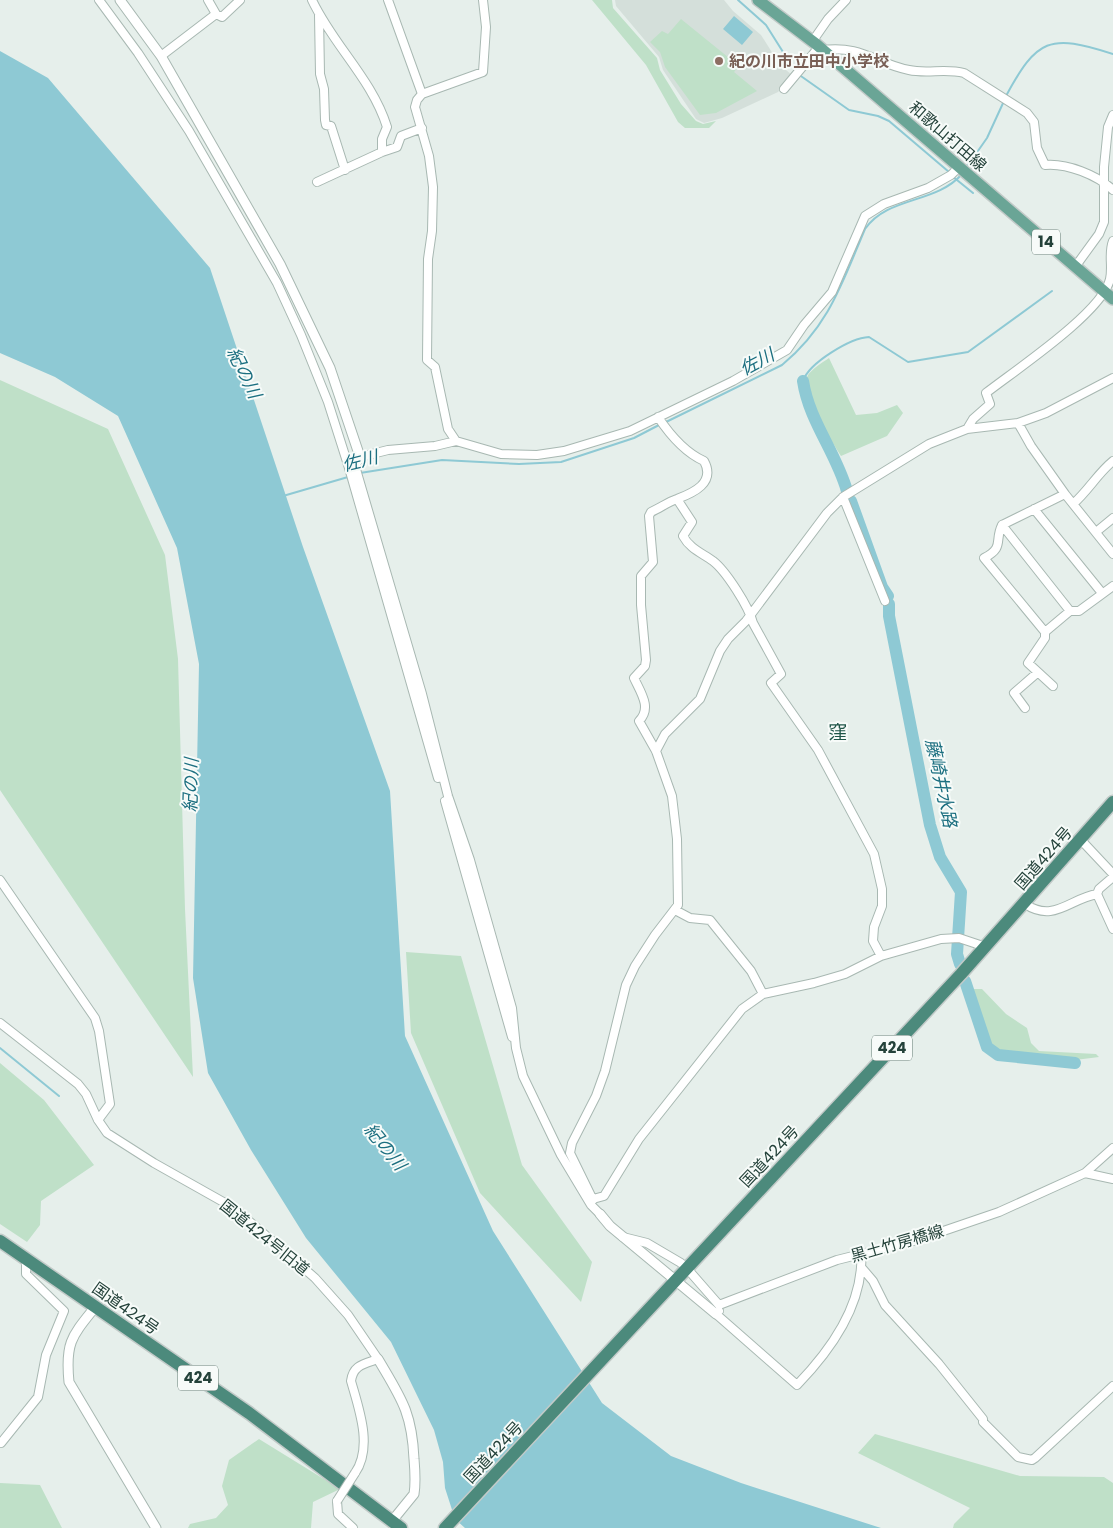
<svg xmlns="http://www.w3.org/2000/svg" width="1113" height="1528" viewBox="0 0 1113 1528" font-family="Poppins,'Noto Sans JP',sans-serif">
<rect width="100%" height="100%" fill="#e6efeb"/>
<path fill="#d4dfda" d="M 615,0 L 724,0 L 733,11 L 761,35 L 780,65 L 792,75 L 778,92 L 722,118 L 704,123 L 696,119 L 663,70 L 659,57 L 616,6 Z"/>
<path fill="#bfe0c8" d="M 592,0 L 612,0 L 613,8 L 657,58 L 660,70 L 681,104 L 696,121 L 703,124 L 716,121 L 709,128 L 685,128 L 678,122 L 646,65 Z
M 681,19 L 739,66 L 734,72 L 757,91 L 716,113 L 700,115 L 665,67 L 660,52 L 650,42 L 662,31 L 668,34 Z
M 829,358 L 856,415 L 877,413 L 897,405 L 903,413 L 887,436 L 841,456 C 832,441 798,392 808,375 C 812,369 823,362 829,358 Z
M 0,380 L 108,429 L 165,555 L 178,659 L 185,909 L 193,1077 L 0,790 Z
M 406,952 L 461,956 L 522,1165 L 592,1262 L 581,1302 L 480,1193 L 411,1033 Z
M 971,989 L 982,989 L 1006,1014 L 1027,1028 L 1031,1043 L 1039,1051 L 1096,1054 L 1099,1057 L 1075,1060 L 1002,1052 L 992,1046 L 987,1040 Z
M 0,1063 L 44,1100 L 94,1165 L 41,1201 L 40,1225 L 27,1242 L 0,1224 Z
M 875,1434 L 1020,1476 L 1104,1477 L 1113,1483 L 1113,1528 L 953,1528 L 954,1524 L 970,1508 L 858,1453 Z
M 259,1439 L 340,1489 L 313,1502 L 311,1528 L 188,1528 L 190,1524 L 216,1518 L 228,1505 L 222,1486 L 229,1460 Z
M 0,1483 L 40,1485 L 62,1528 L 0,1528 Z"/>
<path fill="#8ec9d4" d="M 734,16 L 753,32 L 742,45 L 723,29 Z
M 0,51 L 48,78 L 210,268 L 303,547 L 390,791 L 405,1036 L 493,1231 L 602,1403 L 671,1456 L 741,1483 L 881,1528 L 465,1528 L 455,1519 L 445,1488 L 443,1462 L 434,1430 L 391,1342 L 306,1238 L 251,1150 L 208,1073 L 193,978 L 199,664 L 177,548 L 118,416 L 55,377 L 0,353 Z"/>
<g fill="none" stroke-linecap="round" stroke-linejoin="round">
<path stroke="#8ec9d4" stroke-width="2" d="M 738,0 L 766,25 L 795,71
M 798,74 L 849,110 L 878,116 L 889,121 L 949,172
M 1006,96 C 1037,39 1049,33 1113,54
M 966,168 L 987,138 L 1004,101
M 952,176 L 973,193
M 803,381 C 809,363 850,338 869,337 L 908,362 L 968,352 L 1052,291
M 664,423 L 782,365 C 829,326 842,283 865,229 C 888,196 936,204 962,174
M 360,473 L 442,460 L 519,464 L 561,462 L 634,438 L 659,425
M 283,496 L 348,477
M 0,1048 L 59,1096"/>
<path stroke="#8ec9d4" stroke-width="12" d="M 803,381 C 809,421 836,452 847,491
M 851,501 L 882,587 L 888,596
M 889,604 L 889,616 L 930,825 L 940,857 L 961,892 L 957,954 L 960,964
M 965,981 L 987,1047 L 998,1055 L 1075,1063"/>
<g stroke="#a8b8b2" stroke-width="10">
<path id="minor" d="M 99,0 L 138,53 L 189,131 L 277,283 L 301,335 L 328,402 L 349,468 L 438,778
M 208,0 L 216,14
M 312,0 C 333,45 372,79 387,127 L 382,139 L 382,152
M 388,0 L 422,94
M 319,15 L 320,74 L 324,89 L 325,120 L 326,125 L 331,126 L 345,170
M 812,42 L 828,19 L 846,0
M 822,50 C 863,45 874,63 909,70 C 927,74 946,68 964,73 L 1027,113 L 1034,122 L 1037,148 L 1045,165 C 1067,163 1097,175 1113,190
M 161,56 L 216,14 L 222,17 L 240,0
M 784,89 L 819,47
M 317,182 L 382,152 L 397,147 L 401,136 L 422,128
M 1075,267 L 1099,234 L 1104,222 L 1104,167 L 1108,127 L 1113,115
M 1018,423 L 1031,446 L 1065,494
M 967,429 L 973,419 L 990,404 L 986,393 C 1014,371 1103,312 1110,279 C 1113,266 1108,254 1113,241
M 456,441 L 448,429 L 435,367 L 427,360 L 428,259 L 432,231 L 433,187 L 429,156 L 415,107 L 417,100 L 422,94 L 483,72 L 486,27 L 483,0
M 843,497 L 885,601
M 677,499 L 692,522 L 683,536 C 690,549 702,553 713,561 C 726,571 749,607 753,623 L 781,674 L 771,683 L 818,750 L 874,854 L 882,889 L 882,906 L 874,927 L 873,941 L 881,956
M 1073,504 C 1088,491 1098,473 1113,461
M 1034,509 L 1102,593
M 1002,525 C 994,541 1005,547 984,558 L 1045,632
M 1096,532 L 1113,518
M 1113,554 L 1065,494 L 1002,525 L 1070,611 L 1079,611 L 1113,586
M 1053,686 L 1028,663 L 1045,638 L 1045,632 L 1070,611
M 1025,708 L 1014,693 L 1037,673
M 656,751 L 665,734 L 700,699 L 720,651 L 728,639 L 746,621 L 827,513 L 843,497 L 929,444 L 967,429 L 1018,423 L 1046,413 L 1113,378
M 445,801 L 512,1037
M 1081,840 L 1113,874
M 0,880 L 95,1018 L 99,1031 L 110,1104 L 98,1120
M 1097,894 L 1113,929
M 1025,904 C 1054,923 1069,899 1097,894 L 1099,889 L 1113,877
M 675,910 L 690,918 L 710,920 L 751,971 L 763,994
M 0,1023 L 78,1084 L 86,1094 L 98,1120 L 107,1133 L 154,1163 L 234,1208 L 315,1278 L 348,1315 L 378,1359 C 364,1364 353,1365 351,1381 C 359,1409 373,1447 355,1473
M 1085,1173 L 1113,1148
M 593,1199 L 604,1196 L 639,1139 L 742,1009 L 763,994 L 814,983 L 845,974 L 881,956 L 941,939 L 959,938 L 986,947
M 593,1200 L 570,1153 L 572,1143 L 596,1096 L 605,1071 L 626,985 L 635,966 L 655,935 L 678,905 L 677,839 L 672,796 L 656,751 L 639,721 C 652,708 641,693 634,678 L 645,666 L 646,660 L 641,605 L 641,576 L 653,562 L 649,516 L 651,512 C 660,508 668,502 677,499 C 693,493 716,483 704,461 C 684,452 670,435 658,417
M 600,1214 L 591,1205 L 561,1155 L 523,1076 L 516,1048 L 512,1008 L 470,860 L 448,796 L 422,694 L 355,466 L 360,457 L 388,450 L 435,446 L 456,441 L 501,454 L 537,455 L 564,451 L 630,431 L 733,381 L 787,350 L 804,325 L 832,292 L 865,216 L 884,204 L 928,188 L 951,175 L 959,167
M 623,1237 L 647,1243 L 681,1263
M 862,1253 L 861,1267 L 873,1281 L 885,1305 L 939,1364 L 983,1419 L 983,1422 L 1018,1457 L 1032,1460 L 1035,1458 L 1113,1386
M 691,1273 L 719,1305
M 719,1305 L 837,1260 L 917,1240 L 999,1212 L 1085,1173 L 1113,1179
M 719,1311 L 716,1314 L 797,1385 C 828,1353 858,1313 861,1267
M 1,1443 L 38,1397 L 46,1355 L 64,1311 L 26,1274 L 26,1259
M 337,1501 L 338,1514 L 353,1528"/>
</g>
<g stroke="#a8b8b2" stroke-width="11">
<path id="tertiary" d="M 120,0 L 161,56 L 280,264 L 330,368 L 360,457
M 600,1214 L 610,1226 L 716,1314
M 96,1306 C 72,1336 65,1342 69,1382 L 156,1528
M 378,1359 C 401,1398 412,1412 414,1459 C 415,1471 416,1482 414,1494 L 392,1521"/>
</g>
<g stroke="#c2cac8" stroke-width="14">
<path id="primary" d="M 758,0 L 816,44 L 1113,299"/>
</g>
<g stroke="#c2cac8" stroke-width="15">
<path id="trunk" d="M 0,1241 L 249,1413 L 401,1528
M 445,1528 L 961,974 L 1113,802"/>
</g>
<use href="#minor" stroke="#fff" stroke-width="8"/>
<use href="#tertiary" stroke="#fff" stroke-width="9"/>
<use href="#primary" stroke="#6aa596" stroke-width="11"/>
<use href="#trunk" stroke="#4c8a7c" stroke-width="12"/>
<g stroke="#a8b8b2" stroke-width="10" stroke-linecap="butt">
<path id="minor-bridge" d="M 337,1501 L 355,1473"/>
</g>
<use href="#minor-bridge" stroke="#fff" stroke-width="8"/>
</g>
<circle fill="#8d6e63" stroke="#f7fbf9" stroke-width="2" cx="719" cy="61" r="5"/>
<g text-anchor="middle" stroke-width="4" stroke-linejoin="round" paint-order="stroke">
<g fill="#f7fbf9" stroke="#637a73" stroke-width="1">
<rect x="1032" y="229.5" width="28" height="25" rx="4"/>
<rect x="872" y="1035.5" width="40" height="25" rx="4"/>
<rect x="178" y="1365.5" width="40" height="25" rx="4"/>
</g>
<g font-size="15" font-weight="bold" fill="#24423a">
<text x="1046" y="247">14</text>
<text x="892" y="1053">424</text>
<text x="198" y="1383">424</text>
</g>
<g font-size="16" font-weight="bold" fill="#785e54" stroke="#f7fbf9" text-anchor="start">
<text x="729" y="67">紀の川市立田中小学校</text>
</g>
<g font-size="16" fill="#24423a" stroke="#f7fbf9">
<text transform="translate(948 136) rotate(41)" y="6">和歌山打田線</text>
<text transform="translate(1043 858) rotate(-49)" y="6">国道424号</text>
<text transform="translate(769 1156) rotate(-47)" y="6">国道424号</text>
<text transform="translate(265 1237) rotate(39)" y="6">国道424号旧道</text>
<text transform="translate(897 1243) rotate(-16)" y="6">黒土竹房橋線</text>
<text transform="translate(126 1308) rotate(35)" y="6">国道424号</text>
<text transform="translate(493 1452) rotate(-47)" y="6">国道424号</text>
</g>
<g font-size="18" font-style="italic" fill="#1c6f80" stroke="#f7fbf9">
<text transform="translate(757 362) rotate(-28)" y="6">佐川</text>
<text transform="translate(244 373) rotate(64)" y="6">紀の川</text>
<text transform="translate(360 461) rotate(-14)" y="6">佐川</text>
<text transform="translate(941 783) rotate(78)" y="6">藤崎井水路</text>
<text transform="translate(191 785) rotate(-88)" y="6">紀の川</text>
<text transform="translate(385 1147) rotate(51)" y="6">紀の川</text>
</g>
<g font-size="19" fill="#1f5548" stroke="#f7fbf9">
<text x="838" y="739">窪</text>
</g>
</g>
</svg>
